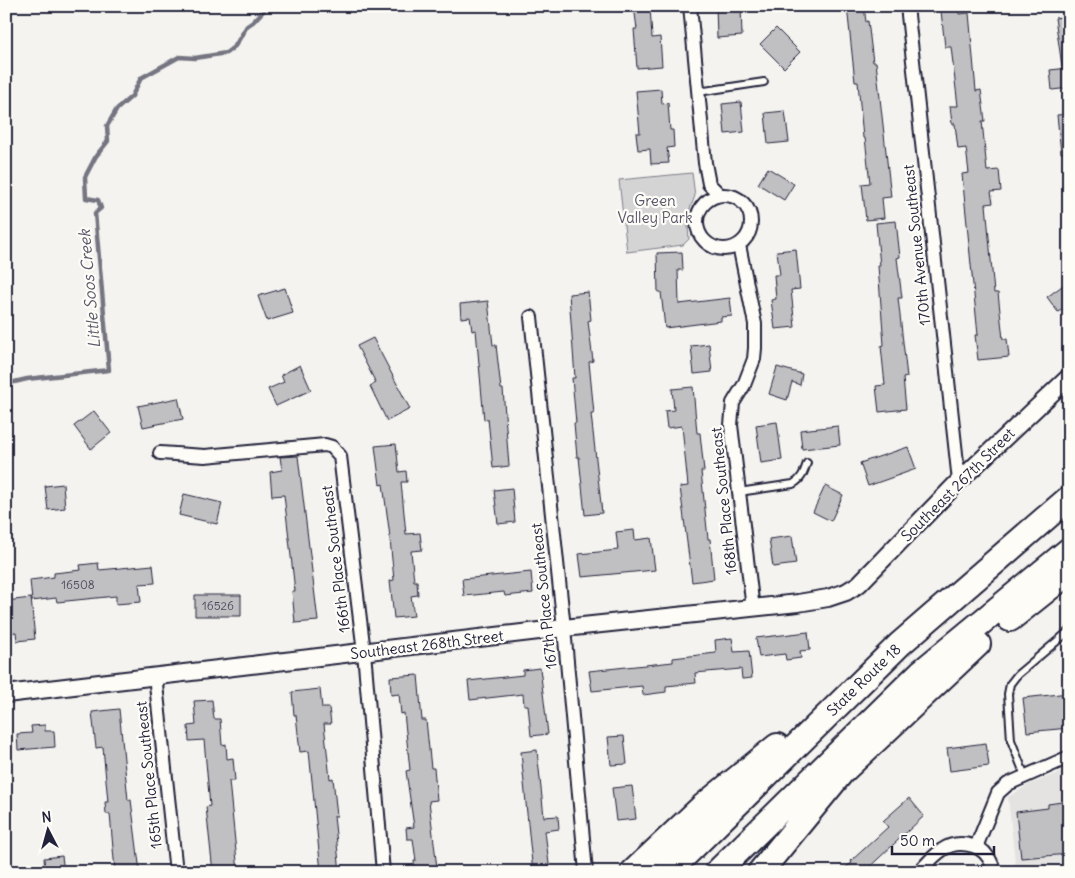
<svg xmlns="http://www.w3.org/2000/svg" width="1075" height="878" viewBox="0 0 1075 878" font-family="Delius,sans-serif">
<rect width="100%" height="100%" fill="#f4f3ef"/>
<filter id="ink" filterUnits="userSpaceOnUse"><feTurbulence type="fractalNoise" baseFrequency=".02" numOctaves="2"/><feDisplacementMap in="SourceGraphic" scale="10" xChannelSelector="R" yChannelSelector="G"/><feConvolveMatrix kernelMatrix="1 2 1 2 8 2 1 2 1" color-interpolation-filters="sRGB"/></filter>
<g filter="url(#ink)">
<path fill="#e4e3e2" d="M 1069,769 L 1069,872 L 1016,872 L 1008,797 L 1030,784 Z"/>
<path fill="#d5d4d5" stroke="#7c7b88" d="M 692,173 L 695,196 L 687,216 L 689,239 L 683,245 L 627,252 L 619,180 Z"/>
<g fill="none" stroke-linecap="round" stroke-linejoin="round">
<path stroke="#757582" stroke-width="4.5" d="M 6,384 L 27,379 L 109,370 L 95,213 L 101,208 L 98,200 L 86,198 L 85,177 L 96,156 L 108,141 L 107,126 L 117,109 L 132,96 L 141,78 L 179,57 L 195,58 L 226,53 L 235,46 L 247,26 L 253,22 L 268,6"/>
</g>
<path fill="#c0bfc2" stroke="#22223b" d="M 634,6 L 650,6 L 652,38 L 660,37 L 662,66 L 637,68 L 634,29 L 637,29 Z
M 716,6 L 741,6 L 742,36 L 717,38 Z
M 847,6 L 864,6 L 866,22 L 868,21 L 873,62 L 876,62 L 891,197 L 882,198 L 884,218 L 866,220 L 862,184 L 870,183 L 865,138 L 863,138 L 858,82 L 855,82 Z
M 958,9 L 959,14 L 969,13 L 976,91 L 981,90 L 985,121 L 982,121 L 987,171 L 999,170 L 1001,191 L 991,192 L 993,203 L 986,204 L 994,293 L 998,293 L 1003,339 L 1007,339 L 1009,357 L 978,360 L 975,335 L 978,335 L 962,174 L 969,173 L 966,148 L 958,149 L 955,124 L 952,124 L 950,106 L 958,106 L 951,47 L 945,47 L 941,11 Z
M 1069,16 L 1069,66 L 1062,66 L 1055,18 Z
M 776,28 L 800,52 L 784,68 L 760,44 Z
M 1069,68 L 1069,88 L 1052,90 L 1050,70 Z
M 661,89 L 662,104 L 668,103 L 670,130 L 673,130 L 674,147 L 667,148 L 669,163 L 651,164 L 650,149 L 638,150 L 636,133 L 640,133 L 636,91 Z
M 741,102 L 744,132 L 725,134 L 722,104 Z
M 785,111 L 789,142 L 768,144 L 765,113 Z
M 1069,114 L 1069,153 L 1061,153 L 1057,115 Z
M 768,168 L 794,184 L 784,200 L 758,184 Z
M 896,221 L 900,257 L 897,258 L 902,298 L 898,298 L 907,377 L 903,378 L 906,409 L 879,412 L 876,386 L 885,385 L 881,346 L 884,345 L 878,266 L 880,266 L 876,223 Z
M 796,249 L 800,289 L 791,290 L 795,327 L 775,329 L 771,300 L 776,299 L 774,275 L 780,275 L 777,251 Z
M 682,252 L 683,270 L 678,270 L 679,304 L 730,298 L 732,316 L 721,317 L 721,321 L 665,328 L 661,292 L 658,292 L 657,253 Z
M 1069,281 L 1069,305 L 1058,312 L 1047,297 Z
M 285,288 L 293,313 L 267,321 L 258,296 Z
M 588,292 L 591,320 L 588,321 L 593,361 L 589,362 L 594,414 L 591,414 L 602,513 L 585,515 L 579,457 L 577,457 L 574,423 L 576,423 L 572,378 L 575,378 L 569,294 Z
M 488,301 L 493,345 L 496,345 L 501,389 L 503,389 L 509,466 L 493,468 L 488,419 L 484,420 L 476,330 L 472,331 L 470,317 L 461,318 L 460,304 Z
M 373,338 L 410,409 L 387,421 L 370,386 L 376,383 L 357,346 Z
M 709,344 L 712,372 L 694,374 L 691,346 Z
M 300,365 L 311,390 L 276,406 L 268,389 L 284,382 L 281,375 Z
M 777,367 L 802,374 L 800,385 L 792,382 L 787,400 L 769,394 Z
M 693,387 L 697,433 L 700,433 L 704,471 L 701,471 L 708,539 L 710,539 L 714,579 L 692,582 L 680,487 L 688,486 L 682,426 L 667,428 L 665,411 L 674,410 L 672,389 Z
M 178,398 L 183,419 L 143,427 L 138,406 Z
M 94,411 L 111,433 L 91,449 L 74,426 Z
M 777,422 L 782,460 L 761,463 L 756,425 Z
M 838,426 L 840,445 L 802,449 L 800,430 Z
M 396,444 L 399,472 L 406,471 L 407,482 L 401,482 L 406,534 L 420,533 L 422,550 L 411,551 L 414,581 L 417,581 L 418,595 L 411,596 L 414,616 L 394,618 L 390,581 L 394,580 L 389,529 L 383,484 L 380,485 L 375,446 Z
M 908,447 L 916,469 L 868,486 L 860,463 Z
M 298,456 L 318,621 L 295,623 L 292,591 L 295,591 L 284,495 L 272,496 L 270,472 L 282,470 L 280,457 Z
M 63,484 L 65,508 L 48,510 L 45,486 Z
M 825,486 L 843,495 L 831,521 L 813,512 Z
M 512,488 L 515,522 L 498,524 L 494,490 Z
M 184,494 L 222,503 L 217,524 L 179,515 Z
M 634,530 L 635,540 L 651,538 L 655,570 L 582,577 L 579,554 L 618,550 L 616,532 Z
M 792,536 L 796,564 L 773,567 L 769,539 Z
M 98,563 L 99,570 L 153,565 L 155,583 L 139,584 L 141,602 L 116,604 L 116,596 L 57,602 L 56,598 L 32,601 L 30,580 L 54,577 L 54,573 L 81,570 L 80,565 Z
M 531,572 L 533,593 L 505,596 L 504,592 L 464,596 L 462,579 Z
M 195,595 L 241,595 L 241,616 L 195,616 Z
M 31,598 L 35,639 L 17,641 L 16,632 L 6,633 L 6,601 Z
M 808,632 L 810,650 L 800,651 L 801,658 L 786,660 L 785,654 L 759,657 L 756,638 Z
M 732,638 L 734,652 L 749,651 L 752,678 L 742,679 L 741,669 L 695,673 L 696,683 L 666,686 L 666,692 L 643,695 L 642,686 L 592,691 L 589,671 L 673,662 L 673,658 L 716,653 L 715,640 Z
M 540,668 L 548,734 L 531,736 L 528,705 L 524,705 L 523,694 L 470,700 L 468,681 L 523,675 L 523,670 Z
M 418,675 L 422,720 L 426,720 L 431,768 L 434,768 L 437,800 L 429,801 L 437,868 L 434,868 L 435,872 L 415,872 L 414,861 L 416,861 L 413,839 L 407,839 L 406,828 L 414,827 L 406,771 L 410,770 L 404,713 L 401,714 L 399,694 L 391,695 L 390,677 Z
M 320,689 L 322,708 L 329,708 L 331,724 L 324,724 L 330,779 L 333,778 L 337,816 L 334,816 L 340,872 L 321,872 L 309,751 L 300,752 L 296,715 L 294,715 L 292,692 Z
M 1069,693 L 1069,728 L 1027,732 L 1023,698 Z
M 212,700 L 214,719 L 220,719 L 222,745 L 226,744 L 227,759 L 233,758 L 235,781 L 229,781 L 238,872 L 213,872 L 206,807 L 210,806 L 204,740 L 189,741 L 188,726 L 196,725 L 194,701 Z
M 119,709 L 128,800 L 131,800 L 140,872 L 115,871 L 110,814 L 106,814 L 105,802 L 108,802 L 103,747 L 96,748 L 92,712 Z
M 45,725 L 45,731 L 54,731 L 55,747 L 18,750 L 17,734 L 32,733 L 31,726 Z
M 624,736 L 627,764 L 611,765 L 608,737 Z
M 986,743 L 989,766 L 950,771 L 947,748 Z
M 537,750 L 544,817 L 558,816 L 559,829 L 545,831 L 550,872 L 533,872 L 530,844 L 521,752 Z
M 632,786 L 636,819 L 616,821 L 612,788 Z
M 909,798 L 924,816 L 864,872 L 839,872 L 852,863 L 851,861 L 888,827 L 883,821 Z
M 1062,802 L 1063,807 L 1069,806 L 1069,854 L 1021,858 L 1016,812 L 1048,808 L 1048,804 Z
M 62,856 L 64,872 L 45,872 L 44,858 Z"/>
<g fill="none" stroke-linecap="round" stroke-linejoin="round">
<g stroke="#22223b" stroke-width="10">
<path id="service" d="M 698,92 L 764,82
M 739,492 L 793,484 C 802,479 804,472 807,463
M 1025,776 L 1011,740 L 1008,694 L 1010,684 L 1017,675 L 1069,631"/>
</g>
<g stroke="#22223b" stroke-width="16">
<path id="minor" d="M 690,6 L 705,163 L 709,184 L 720,195
M 907,6 L 959,481
M697 222a27 27 0 1 1 54 0a27 27 0 1 1-54 0Z
M 739,245 L 755,324 L 755,348 L 754,359 L 744,385 L 733,403 L 731,425 L 753,609
M 531,317 L 564,628 L 586,872
M 160,453 L 205,456 L 325,445 L 332,447 L 340,456 L 364,652 L 383,872
M 155,675 L 176,872
M 976,847 L 998,793 L 1008,784 L 1069,757
M 919,872 C 926,865 933,856 942,850 C 956,840 979,843 988,857 C 991,861 993,867 995,872"/>
</g>
<g stroke="#22223b" stroke-width="20">
<path id="tertiary" d="M 6,694 L 564,628 L 798,603 L 828,598 L 846,592 L 859,584 L 959,481 L 1069,377"/>
</g>
<g stroke="#22223b" stroke-width="28">
<path id="motorway" d="M 1010,619 L 1069,572
M 633,872 L 702,807 L 777,746
M 668,872 L 900,644 L 1069,498
M 717,872 L 921,672 L 1069,550
M 760,872 L 842,772 L 978,644"/>
</g>
<use href="#service" stroke="#fdfcf7" stroke-width="6"/>
<use href="#minor" stroke="#fdfcf7" stroke-width="12"/>
<use href="#tertiary" stroke="#fdfcf7" stroke-width="16"/>
<use href="#motorway" stroke="#fdfcf7" stroke-width="24"/>
</g>
</g>
<g text-anchor="middle" stroke-width="4.5" stroke-linejoin="round" paint-order="stroke">
<g font-size="12" fill="#4a495d">
<text x="78" y="589">16508</text>
<text x="218" y="610">16526</text>
</g>
<g font-size="15" fill="#585769" stroke="#fdfcf7">
<text x="655" y="206">Green<tspan x="655" dy="17">Valley Park</tspan></text>
</g>
<g font-size="15" fill="#22223b" stroke="#fdfcf7">
<text transform="translate(917 245) rotate(-96)" y="5">170th Avenue Southeast</text>
<text transform="translate(958 485) rotate(-45)" y="5">Southeast 267th Street</text>
<text transform="translate(724 501) rotate(-96)" y="5">168th Place Southeast</text>
<text transform="translate(336 559) rotate(-97)" y="5">166th Place Southeast</text>
<text transform="translate(544 596) rotate(-96)" y="5">167th Place Southeast</text>
<text transform="translate(427 645) rotate(-7)" y="5">Southeast 268th Street</text>
<text transform="translate(864 680) rotate(-44)" y="5">State Route 18</text>
<text transform="translate(149 775) rotate(-96)" y="5">165th Place Southeast</text>
</g>
<g font-size="16" font-style="italic" fill="#59596b" stroke="#fdfcf7">
<text transform="translate(89 289) rotate(-95)" y="6">Little Soos Creek</text>
</g>
</g>
<rect width="1075" height="878" fill="none" stroke="#fdfcf7" stroke-width="25"/>
<rect x="12" y="12" width="1050" height="853" fill="none" stroke="#22223b" stroke-width="2" filter="url(#ink)"/>
<g transform="translate(48 830) rotate(354)" stroke="#fdfcf7" stroke-width="4" paint-order="stroke">
<path d="M0-4L9 19L0 12L-9 19Z" fill="#22223b"/>
<text y="-8" font-size="14" font-weight="bold" text-anchor="middle" fill="#22223b">N</text>
</g>
<path d="M892 846v8h102v-8" fill="none" stroke="#22223b" stroke-width="2.5"/>
<text x="900" y="846" font-size="15" fill="#22223b" stroke="#fdfcf7" stroke-width="4" paint-order="stroke">50 m</text>
</svg>
